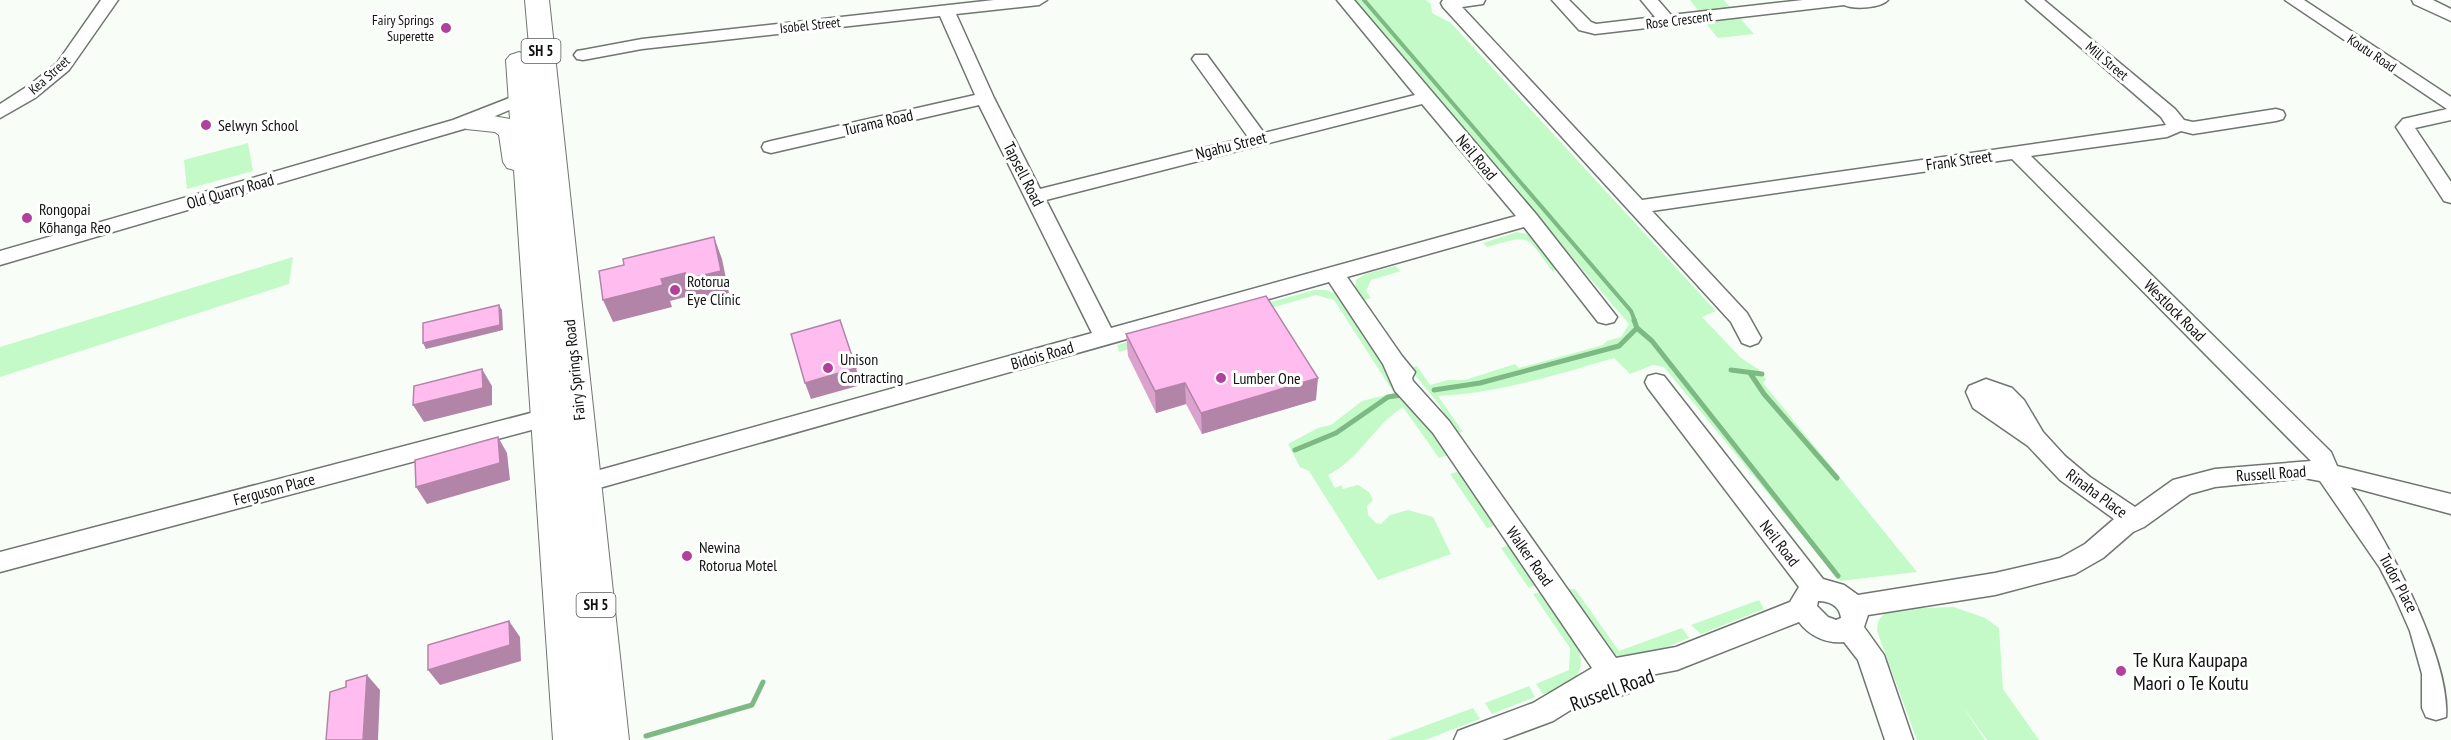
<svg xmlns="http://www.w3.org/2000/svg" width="2451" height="740" viewBox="0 0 2451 740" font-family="'PT Sans Narrow',sans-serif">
<rect width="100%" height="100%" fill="#f8fdf8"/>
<path fill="#c4fac8" d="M 1352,0 L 1426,0 L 1431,4 L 1432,13 L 1451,23 L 1716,311 L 1702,317 L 1741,358 L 1758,369 L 1766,379 L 1763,383 L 1917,572 L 1840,581 L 1664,367 L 1653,365 L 1630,374 L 1614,358 C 1556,375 1499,393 1438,396 L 1463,432 L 1455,433 L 1438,403 L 1409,368 L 1417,366 L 1430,385 L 1448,380 L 1465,380 L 1515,364 L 1519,368 L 1603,345 L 1607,341 L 1621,337 L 1629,324 Z
M 1690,0 L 1724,0 L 1732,9 L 1700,13 Z
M 1738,16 L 1754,34 L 1718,38 L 1703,20 Z
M 248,143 L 253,171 L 187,189 L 184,160 Z
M 1517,232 L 1530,235 L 1557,268 L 1553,272 C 1524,234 1533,234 1487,247 L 1483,243 Z
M 293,257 L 289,284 L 0,377 L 0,347 Z
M 1395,266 L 1401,271 L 1371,280 L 1366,291 L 1371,298 L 1362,301 L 1355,290 L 1356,280 L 1365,274 Z
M 1314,290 L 1326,290 L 1339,295 L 1448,455 L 1439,458 L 1403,407 C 1374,425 1359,460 1328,475 L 1335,488 L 1341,485 L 1343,489 L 1358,485 L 1369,492 L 1373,500 L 1367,506 L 1368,515 L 1376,523 L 1381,524 L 1390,515 L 1408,510 L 1433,517 L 1451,554 L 1378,580 L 1309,471 L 1300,467 L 1288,444 L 1318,428 L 1331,425 L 1362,401 L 1394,393 L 1334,300 L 1316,295 L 1119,352 L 1117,345 Z
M 1459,471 L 1496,525 L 1487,528 L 1450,474 Z
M 1509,545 L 1537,585 L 1529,588 L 1501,548 Z
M 1567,589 L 1575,589 L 1619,651 L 1682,628 L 1689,638 C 1665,647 1635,666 1610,653 Z
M 1541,592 C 1557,614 1598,655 1573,680 C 1565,688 1553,691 1543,694 L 1536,684 L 1569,670 L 1570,648 L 1533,594 Z
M 1759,600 L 1764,609 L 1701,634 L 1691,625 Z
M 1954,607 L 1985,618 L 1999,628 L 2003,689 L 2039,740 L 1987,740 L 1963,707 L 1985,740 L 1917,740 L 1877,631 C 1877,619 1882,614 1892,609 Z
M 1529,686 L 1535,697 L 1492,714 L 1485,703 Z
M 1473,708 L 1480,719 L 1425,740 L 1387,740 Z"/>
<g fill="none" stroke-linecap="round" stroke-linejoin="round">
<path stroke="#7cb983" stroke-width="4" d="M 1364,0 L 1631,311 L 1635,321"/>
<path stroke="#7cb983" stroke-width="5" d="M 1637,328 L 1652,341 L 1838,576
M 1731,370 L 1762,374
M 1750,373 L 1764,394 L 1837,478
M 1434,390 L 1480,383 L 1619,346 L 1637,328 L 1634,320
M 1295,450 L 1336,433 L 1388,397 L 1401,395
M 646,736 L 752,705 L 763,682"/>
<g stroke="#707571" stroke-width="3">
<path id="minor" d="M 101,0 L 118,0 L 69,70 L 35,98 L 0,118 L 0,104 L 31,84 L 57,63 Z
M 994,0 L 1047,0 L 1039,5 L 956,14 L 994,98 L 1040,189 L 1248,137 L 1192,59 L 1195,55 L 1207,55 L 1264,133 L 1415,95 L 1337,0 L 1354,0 L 1536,214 L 1617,317 L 1614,322 L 1606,324 L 1598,322 L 1524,227 L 1347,277 L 1402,356 L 1415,372 L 1412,378 L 1413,381 L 1449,421 L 1616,658 L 1676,647 L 1790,602 L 1799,587 L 1648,388 L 1645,382 L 1648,376 L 1656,374 L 1664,376 L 1823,579 L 1844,585 L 1858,595 L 1995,573 L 2060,558 L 2085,544 L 2114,519 L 2060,480 L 2028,446 L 1973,408 L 1966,392 L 1969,386 L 1986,379 L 2012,388 L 2024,400 L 2043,432 L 2065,456 L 2090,477 L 2135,507 L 2173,480 L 2215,469 L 2311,461 L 2012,159 L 1652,211 L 1747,313 L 1761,338 L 1758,343 L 1750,346 L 1742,343 L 1731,322 L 1443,7 L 1441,3 L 1443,0 L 1485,0 L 1483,4 L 1462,7 L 1642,200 L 2166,125 L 2161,117 L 2026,0 L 2044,0 L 2175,109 L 2184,120 L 2193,122 L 2276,109 L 2283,111 L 2285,115 L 2283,119 L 2276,121 L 2193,134 L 2181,131 L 2167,137 L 2031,156 L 2331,452 L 2337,466 L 2451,494 L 2451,514 L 2351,487 C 2384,534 2451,658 2446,717 L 2436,720 L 2426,717 L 2422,708 L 2422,674 L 2410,631 L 2395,597 L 2380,568 L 2320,481 L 2304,478 L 2215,487 L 2190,494 L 2144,527 L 2133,532 L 2103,558 L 2075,574 L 1995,595 L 1868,615 L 1864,627 L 1884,655 L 1913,740 L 1885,740 L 1858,660 L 1844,642 C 1827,644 1809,636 1799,622 L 1677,670 L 1630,679 L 1633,684 L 1629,693 L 1619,696 L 1609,693 L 1606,688 L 1553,721 L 1502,740 L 1454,740 L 1458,731 L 1533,703 L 1592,668 L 1433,433 L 1395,391 L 1383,364 L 1329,282 L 571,496 L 562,494 L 559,487 L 562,480 L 571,478 L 1092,333 L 979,105 L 771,153 L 764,151 L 762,147 L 764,143 L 771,141 L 975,95 L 940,16 L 642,49 L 583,60 L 577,59 L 574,55 L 577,51 L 583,50 L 642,39 ZM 1422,104 L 1516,216 L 1111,328 L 1046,200 ZM 1818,601 C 1829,601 1840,606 1841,618 L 1836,620 L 1828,617 L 1817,606 Z
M 1552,0 L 1569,0 L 1591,22 L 1596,24 L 1655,17 L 1641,0 L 1658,0 L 1671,15 L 1803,0 L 1888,0 C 1881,8 1854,10 1844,5 L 1595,34 L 1579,30 Z
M 2285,0 L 2304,0 L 2451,97 L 2451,120 L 2415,128 L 2451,182 L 2451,203 L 2444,201 L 2396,127 L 2403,119 L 2447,109 Z
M 2412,0 L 2433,0 L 2451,9 L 2451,21 L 2414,4 Z
M 522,93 L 528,94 L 531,98 L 528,102 L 467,128 L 0,265 L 0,251 L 453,120 Z
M 561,405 L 569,408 L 573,414 L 569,420 L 0,572 L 0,552 Z"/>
</g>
<g stroke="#707571" stroke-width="2">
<path id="highway" d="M 525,0 L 549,0 L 629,740 L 553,740 L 514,170 L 507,168 L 503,162 L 499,135 L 495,132 L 466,129 L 462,123 L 466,117 L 488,115 L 510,119 L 506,60 L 510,55 L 519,52 L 530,57 Z"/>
</g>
<use href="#minor" fill="#fff" fill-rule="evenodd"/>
<use href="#highway" fill="#fff" fill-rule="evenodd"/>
</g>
<path fill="#dba2cd" d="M 1126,334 L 1316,400 L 1202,434 L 1186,404 L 1156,413 L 1128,356 Z"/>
<path fill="#b284a7" d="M 714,237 L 722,259 L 729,293 L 695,301 L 693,295 L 670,301 L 672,307 L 613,322 L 603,300 L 661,279 Z
M 499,305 L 502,310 L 503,330 L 426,349 L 423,343 Z
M 856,368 L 861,385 L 811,399 L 805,383 Z
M 482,369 L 492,386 L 492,405 L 424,422 L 413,405 Z
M 1318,378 L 1316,400 L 1202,434 L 1201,413 Z
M 1185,383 L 1186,404 L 1156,413 L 1155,391 Z
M 498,437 L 507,453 L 510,480 L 427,504 L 416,487 Z
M 509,621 L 520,637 L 521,661 L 440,685 L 428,670 Z
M 367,675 L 380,690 L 378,740 L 363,740 Z"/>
<path fill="#ffbcee" stroke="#b284a7" stroke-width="1.5" d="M 714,237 L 721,271 L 687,279 L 685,273 L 661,279 L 663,285 L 603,300 L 599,271 L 624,265 L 623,259 Z
M 1266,296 L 1318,378 L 1201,413 L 1185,383 L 1155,391 L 1126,334 Z
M 499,305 L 500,325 L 423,343 L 423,323 Z
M 840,320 L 856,368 L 805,383 L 791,334 Z
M 482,369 L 483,388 L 413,405 L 414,386 Z
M 498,437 L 500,463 L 416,487 L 415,460 Z
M 509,621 L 510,645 L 428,670 L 428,645 Z
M 367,675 L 363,740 L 326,740 L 330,692 L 346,687 L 346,681 Z"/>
<g fill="#b2419e" stroke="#fff" stroke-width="2">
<circle cx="446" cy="28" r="6"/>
<circle cx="206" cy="125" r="6"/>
<circle cx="27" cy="218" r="6"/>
<circle cx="675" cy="290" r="6"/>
<circle cx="828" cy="368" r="6"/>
<circle cx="1221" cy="378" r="6"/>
<circle cx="687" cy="556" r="6"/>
<circle cx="2121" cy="671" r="6"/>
</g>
<g text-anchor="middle" stroke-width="6" stroke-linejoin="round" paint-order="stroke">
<g font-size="14" fill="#101210" stroke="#fff" text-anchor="end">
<text x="434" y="25">Fairy Springs<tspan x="434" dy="16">Superette</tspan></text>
</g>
<g font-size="14" fill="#101210" stroke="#fff">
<text transform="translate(1679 20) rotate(-7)" y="5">Rose Crescent</text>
<text transform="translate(810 25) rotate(-6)" y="5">Isobel Street</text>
<text transform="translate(2372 53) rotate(34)" y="5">Koutu Road</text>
<text transform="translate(2107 61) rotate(40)" y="5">Mill Street</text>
<text transform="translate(49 75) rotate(-42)" y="5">Kea Street</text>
</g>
<g fill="#fff" stroke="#585958" stroke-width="1.5">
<rect x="521.5" y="39" width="39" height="24" rx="4.5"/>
<rect x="576.5" y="593" width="39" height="24" rx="4.5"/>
</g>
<g font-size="15" font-weight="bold" fill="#101210">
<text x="541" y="56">SH 5</text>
<text x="596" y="610">SH 5</text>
</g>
<g font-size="16" fill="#101210" stroke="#fff">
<text transform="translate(878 122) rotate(-13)" y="6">Turama Road</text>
<text transform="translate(1231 145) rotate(-14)" y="6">Ngahu Street</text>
<text transform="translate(1477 157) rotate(50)" y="6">Neil Road</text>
<text transform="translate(1959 160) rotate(-8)" y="6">Frank Street</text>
<text transform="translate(1024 174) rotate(63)" y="6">Tapsell Road</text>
<text transform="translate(230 191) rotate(-16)" y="6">Old Quarry Road</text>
<text transform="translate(2175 310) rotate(45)" y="6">Westlock Road</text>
<text transform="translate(1042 355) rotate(-16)" y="6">Bidois Road</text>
<text transform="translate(574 370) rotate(-96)" y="6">Fairy Springs Road</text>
<text transform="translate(2271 473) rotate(-4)" y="6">Russell Road</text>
<text transform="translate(274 489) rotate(-15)" y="6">Ferguson Place</text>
<text transform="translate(2097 493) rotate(36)" y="6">Rinaha Place</text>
<text transform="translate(1780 543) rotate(52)" y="6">Neil Road</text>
<text transform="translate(1530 556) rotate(55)" y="6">Walker Road</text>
<text transform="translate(2399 583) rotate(62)" y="6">Tudor Place</text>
</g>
<g font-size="16" fill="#101210" stroke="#fff" text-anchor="start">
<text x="218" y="131">Selwyn School</text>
<text x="39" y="215">Rongopai<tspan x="39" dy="18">Kōhanga Reo</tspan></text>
<text x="687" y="287">Rotorua<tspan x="687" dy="18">Eye Clinic</tspan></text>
<text x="840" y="365">Unison<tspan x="840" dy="18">Contracting</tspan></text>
<text x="1233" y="384">Lumber One</text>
<text x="699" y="553">Newina<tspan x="699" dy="18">Rotorua Motel</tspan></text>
</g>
<g font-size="20" fill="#101210" stroke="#fff" text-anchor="start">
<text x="2133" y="667">Te Kura Kaupapa<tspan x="2133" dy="23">Maori o Te Koutu</tspan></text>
</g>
<g font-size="20" fill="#101210" stroke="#fff">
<text transform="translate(1612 690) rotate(-20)" y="7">Russell Road</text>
</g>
</g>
</svg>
